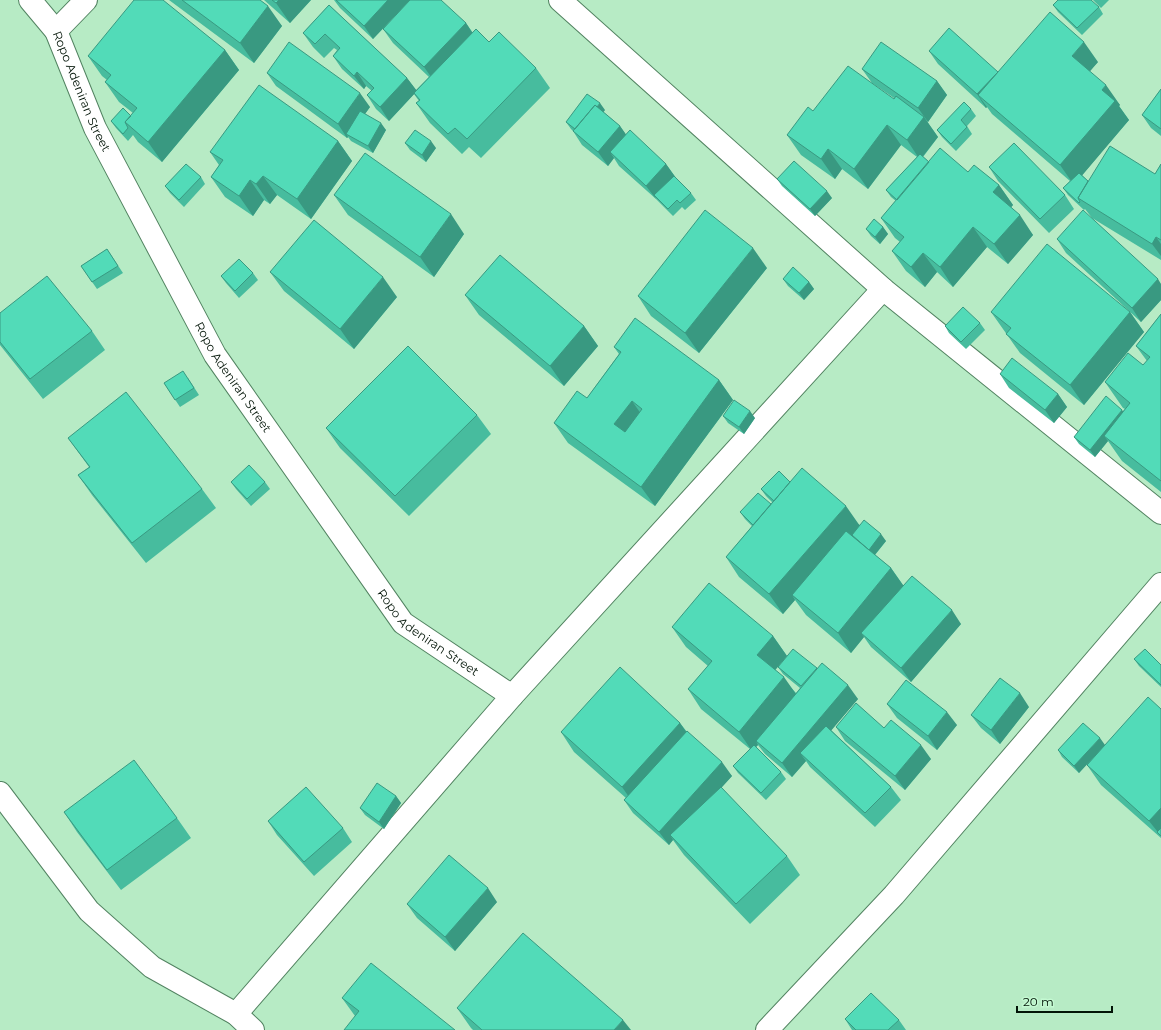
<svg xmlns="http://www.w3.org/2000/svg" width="1161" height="1030" viewBox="0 0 1161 1030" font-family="Montserrat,sans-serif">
<rect width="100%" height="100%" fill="#b7ebc5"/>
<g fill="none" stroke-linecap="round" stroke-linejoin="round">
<g stroke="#528361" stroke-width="24">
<g id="minor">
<path id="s1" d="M 30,0 L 56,31 L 95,128 L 215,355 L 403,623 L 512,696"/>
<path d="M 560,0 L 883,289 L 1161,513"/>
<path d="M 56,31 L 86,0"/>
<path d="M 0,793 L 89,911 L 152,967 L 236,1014 L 253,1030"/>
<path d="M 236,1014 L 512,696 L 883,289"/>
<path d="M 767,1030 L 894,895 L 1161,584"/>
</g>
</g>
<use href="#minor" stroke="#fff" stroke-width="22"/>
</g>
<path fill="#47bc9e" d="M 169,0 L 260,0 L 282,26 L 254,63 Z
M 264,0 L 311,0 L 290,23 Z
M 334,0 L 410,0 L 373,39 L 340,8 Z
M 1093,0 L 1109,0 L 1101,8 Z
M 329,5 L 407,78 L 416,90 L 429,77 L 393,43 L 383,29 L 466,23 L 473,33 L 536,68 L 550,88 L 481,158 L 469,147 L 462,154 L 430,123 L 416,103 L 419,101 L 414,94 L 389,121 L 376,109 L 367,95 L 372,91 L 366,86 L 364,89 L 342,69 L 333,56 L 337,50 L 334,48 L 324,58 L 313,47 L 303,33 Z
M 1053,5 L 1099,7 L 1103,14 L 1082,35 L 1058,12 Z
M 225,50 L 239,70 L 162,162 L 138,142 L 133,135 L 128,141 L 116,128 L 111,121 L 131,116 L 133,113 L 119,102 L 105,82 L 107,80 L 102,76 L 88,56 Z
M 929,51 L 998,72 L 1098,62 L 1089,71 L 1120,105 L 1119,106 L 1129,120 L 1082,175 L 1088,181 L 1155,174 L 1161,164 L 1161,260 L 1092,218 L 1085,209 L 1084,210 L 1068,195 L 1063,188 L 1070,181 L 992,114 L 987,107 L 986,108 L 938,64 Z
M 862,69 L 937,81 L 947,95 L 928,122 L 926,120 L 938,137 L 923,157 L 929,162 L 968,172 L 999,185 L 1013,205 L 1011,207 L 1033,235 L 1008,264 L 987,247 L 953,287 L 937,272 L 925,287 L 906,271 L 892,251 L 900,242 L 895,238 L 881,218 L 896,201 L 891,197 L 886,190 L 917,157 L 901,145 L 868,189 L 842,169 L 835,179 L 801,155 L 787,135 L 813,111 L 894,99 L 894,98 L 872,83 Z
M 267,73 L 370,107 L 365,114 L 386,130 L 373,153 L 351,141 L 348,137 L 347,138 L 276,86 Z
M 1161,89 L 1161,136 L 1151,128 L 1142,115 Z
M 971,109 L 976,116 L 967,126 L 972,134 L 956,151 L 942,137 L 937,130 Z
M 605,110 L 603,112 L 620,126 L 626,135 L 666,164 L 676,178 L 691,193 L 696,200 L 685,210 L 682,207 L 673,216 L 656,199 L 619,166 L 614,158 L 608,166 L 582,145 L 573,131 L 571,129 L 566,122 Z
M 338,141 L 352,161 L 311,219 L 277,195 L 270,204 L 264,200 L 253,216 L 225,197 L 211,177 L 219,165 L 210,152 Z
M 405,143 L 436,148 L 426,162 L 410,150 Z
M 989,167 L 1065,195 L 1074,209 L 1049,233 L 998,181 Z
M 201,177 L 205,184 L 184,207 L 170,193 L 165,186 Z
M 777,179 L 832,198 L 815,216 L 782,186 Z
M 334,195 L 464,234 L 434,277 L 348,215 Z
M 883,227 L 888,234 L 880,244 L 871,236 L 866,229 Z
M 1057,239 L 1161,284 L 1161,300 L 1141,322 L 1066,253 Z
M 107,249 L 123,273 L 97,289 L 81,266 Z
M 767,268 L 699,353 L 651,316 L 638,296 Z
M 270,272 L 397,297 L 354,349 L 284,291 Z
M 253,273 L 258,280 L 239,298 L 226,283 L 221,276 Z
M 783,279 L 809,282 L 814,289 L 804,300 L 788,286 Z
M 465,295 L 584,326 L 598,346 L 564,386 L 479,315 Z
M 991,312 L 1130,312 L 1144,332 L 1084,405 L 1020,353 Z
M 0,313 L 92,331 L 105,350 L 43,399 L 0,345 Z
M 1161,314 L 1161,492 L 1122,461 L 1108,441 L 1095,457 L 1079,444 L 1074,437 L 1123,411 L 1125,409 L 1123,408 L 1105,382 L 1143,365 L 1147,361 L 1136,346 Z
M 980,323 L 985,330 L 966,349 L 949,333 L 945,326 Z
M 614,347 L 719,380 L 733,400 L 655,506 L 568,443 L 554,423 L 587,398 L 619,354 Z
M 1000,374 L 1058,394 L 1067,407 L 1054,423 L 1009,388 Z
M 188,378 L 199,395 L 180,407 L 164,383 Z
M 477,415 L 491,434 L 409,516 L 340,448 L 326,428 Z
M 723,416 L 755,418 L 744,434 L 728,423 Z
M 68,438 L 202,489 L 216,508 L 146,563 L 92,495 L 78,475 L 89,467 Z
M 231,482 L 265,482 L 270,489 L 251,506 L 236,489 Z
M 790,482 L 886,541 L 875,555 L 891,568 L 903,585 L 961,624 L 911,682 L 871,647 L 864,637 L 851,653 L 806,615 L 795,600 L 783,614 L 739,577 L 726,557 L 752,526 L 745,519 L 740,512 L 771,504 L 772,502 L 766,496 L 761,489 Z
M 672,627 L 773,636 L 787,656 L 775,670 L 796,693 L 800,688 L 783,674 L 778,667 L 817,668 L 858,699 L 831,730 L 891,787 L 901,800 L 875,827 L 810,767 L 806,761 L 792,777 L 765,754 L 758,745 L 756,747 L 781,772 L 786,779 L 766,800 L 738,773 L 733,766 L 750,749 L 701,709 L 688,689 L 708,666 L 686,647 Z
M 1134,659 L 1161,665 L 1161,687 L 1139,666 Z
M 887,704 L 957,725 L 937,750 L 897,718 Z
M 1029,707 L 1000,744 L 981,728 L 971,715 Z
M 1161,709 L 1161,838 L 1101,785 L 1087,765 L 1088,763 L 1079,773 L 1062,757 L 1058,750 L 1105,745 Z
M 680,723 L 687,732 L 732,776 L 721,788 L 787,856 L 800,875 L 750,924 L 684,855 L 673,840 L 669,845 L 633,813 L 624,800 L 626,798 L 574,752 L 561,732 Z
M 836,727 L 884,728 L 931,759 L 905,790 L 845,741 Z
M 396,796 L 401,803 L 384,829 L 365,815 L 360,808 Z
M 64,812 L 177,818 L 191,838 L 121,890 L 77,832 Z
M 268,821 L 343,828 L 352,842 L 314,876 L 277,835 Z
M 497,902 L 455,951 L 417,918 L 407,904 Z
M 342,998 L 455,1030 L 355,1016 Z
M 457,1008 L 631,1030 L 473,1030 L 471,1028 Z
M 845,1019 L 899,1020 L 906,1030 L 852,1030 Z"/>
<path fill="#399981" d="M 279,0 L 311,0 L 290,23 L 276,3 Z
M 388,0 L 410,0 L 373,39 L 364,26 Z
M 268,6 L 282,26 L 254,63 L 240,43 Z
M 466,23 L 475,37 L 434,81 L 424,67 Z
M 1084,42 L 1098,62 L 1086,76 L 1072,56 Z
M 225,50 L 239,70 L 162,162 L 148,142 Z
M 357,72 L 366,86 L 364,89 L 354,76 Z
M 998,72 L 978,95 L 987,107 L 986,108 L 977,94 Z
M 407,78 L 417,91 L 389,121 L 380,107 Z
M 937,81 L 947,95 L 928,122 L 918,108 Z
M 1106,85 L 1120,105 L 1119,106 L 1129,120 L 1074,185 L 1060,165 L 1102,90 Z
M 360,93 L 370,107 L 349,136 L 346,134 L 348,137 L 347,138 L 338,124 Z
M 600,103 L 605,110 L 584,138 L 579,131 Z
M 924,117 L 938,137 L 920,160 L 907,140 Z
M 381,123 L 386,130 L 373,153 L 368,146 Z
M 887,125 L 901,145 L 868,189 L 854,169 Z
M 620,126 L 630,140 L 610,152 L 614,158 L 608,166 L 598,152 Z
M 338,141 L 352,161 L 311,219 L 297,199 Z
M 431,141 L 436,148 L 426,162 L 422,155 Z
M 828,149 L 842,169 L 835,179 L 821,159 Z
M 666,164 L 676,178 L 654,195 L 656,199 L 646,186 Z
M 263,176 L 277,195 L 270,204 L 256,184 Z
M 250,180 L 264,200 L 253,216 L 239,196 Z
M 999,185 L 1013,205 L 1007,212 L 993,192 Z
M 827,191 L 832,198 L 815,216 L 810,209 Z
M 451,214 L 464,234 L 434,277 L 420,257 Z
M 1020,215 L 1033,235 L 1008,264 L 994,244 Z
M 883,227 L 888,234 L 880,244 L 875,237 Z
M 973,227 L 987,247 L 953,287 L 940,267 Z
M 1156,237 L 1161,244 L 1161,256 L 1152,244 Z
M 753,248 L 767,268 L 699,353 L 685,333 Z
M 923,253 L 937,272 L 925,287 L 911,267 Z
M 383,277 L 397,297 L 354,349 L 340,329 Z
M 1158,279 L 1161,284 L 1161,300 L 1141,322 L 1132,308 Z
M 809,282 L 814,289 L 804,300 L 799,293 Z
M 1130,312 L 1144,332 L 1084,405 L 1070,385 Z
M 584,326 L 598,346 L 564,386 L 550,366 Z
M 719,380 L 733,400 L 655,506 L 641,487 Z
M 1058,394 L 1067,407 L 1054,423 L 1045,410 Z
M 632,401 L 646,421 L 628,444 L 614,424 Z
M 1122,410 L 1127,417 L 1104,436 L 1108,441 L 1095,457 L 1090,450 Z
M 750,411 L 755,418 L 744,434 L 739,427 Z
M 846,506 L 860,526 L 796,599 L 792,595 L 795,600 L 783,614 L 769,594 Z
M 881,534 L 886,541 L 873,557 L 868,550 Z
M 891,568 L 905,588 L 861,633 L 864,637 L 851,653 L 838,633 Z
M 952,610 L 961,624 L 911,682 L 901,668 Z
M 773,636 L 787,656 L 771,675 L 757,655 Z
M 784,677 L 798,697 L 756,741 L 758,745 L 752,751 L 739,732 Z
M 848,685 L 858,699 L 807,759 L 800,753 L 806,761 L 792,777 L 782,763 Z
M 1020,693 L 1029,707 L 1000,744 L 991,730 Z
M 947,712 L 957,725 L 937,750 L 928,736 Z
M 680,723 L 694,743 L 636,807 L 622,787 Z
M 1100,738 L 1105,745 L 1079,773 L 1074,766 Z
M 921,745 L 931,759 L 905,790 L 895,776 Z
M 722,762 L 732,776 L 674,840 L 670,835 L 673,840 L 669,845 L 659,832 Z
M 396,796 L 401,803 L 384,829 L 379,822 Z
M 1161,808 L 1161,836 L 1149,821 Z
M 488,888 L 497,902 L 455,951 L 445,937 Z
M 623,1020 L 631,1030 L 614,1030 Z"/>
<path fill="#52dbb8" stroke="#399981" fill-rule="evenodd" d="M 134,0 L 163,0 L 225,50 L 148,142 L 125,122 L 137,108 L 105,82 L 111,75 L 88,56 Z
M 182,0 L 260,0 L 268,6 L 240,43 Z
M 272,0 L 279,0 L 276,3 Z
M 336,0 L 388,0 L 364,26 Z
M 410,0 L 441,0 L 466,23 L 424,67 L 383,29 Z
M 1058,0 L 1091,0 L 1099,7 L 1077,28 L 1053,5 Z
M 329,5 L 407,78 L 380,107 L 367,95 L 374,88 L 357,72 L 354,76 L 333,56 L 340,48 L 325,34 L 315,44 L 303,33 Z
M 1050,12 L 1084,42 L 1072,56 L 1106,85 L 1102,90 L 1115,101 L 1060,165 L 978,95 Z
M 949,28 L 998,72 L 977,94 L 929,51 Z
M 476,29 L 489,42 L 499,32 L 536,68 L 467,139 L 455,128 L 448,134 L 416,103 L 420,100 L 414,93 Z
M 289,42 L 360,93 L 338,124 L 267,73 Z
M 881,42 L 937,81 L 918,108 L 862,69 Z
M 848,66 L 894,99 L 896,96 L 924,117 L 907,140 L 887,125 L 854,169 L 828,149 L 821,159 L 787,135 L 808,107 L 813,111 Z
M 259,85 L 338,141 L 297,199 L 263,176 L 256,184 L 250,180 L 239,196 L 211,177 L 223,160 L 210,152 Z
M 1161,89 L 1161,129 L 1142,115 Z
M 587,94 L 600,103 L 597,107 L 595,105 L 575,129 L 566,122 Z
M 964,102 L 971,109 L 961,120 L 967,127 L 951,144 L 937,130 Z
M 595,105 L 620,126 L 598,152 L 573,131 Z
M 123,108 L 131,116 L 125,122 L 128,128 L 123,134 L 111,121 Z
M 360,111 L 381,123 L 368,146 L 346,134 Z
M 415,130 L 431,141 L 422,155 L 405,143 Z
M 630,130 L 666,164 L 646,186 L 610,152 Z
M 1014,143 L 1065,195 L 1040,219 L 989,167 Z
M 1110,146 L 1155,174 L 1161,164 L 1161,240 L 1156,237 L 1152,244 L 1078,198 Z
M 940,148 L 968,172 L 974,165 L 999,185 L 993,192 L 1020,215 L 994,244 L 973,227 L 940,267 L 923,253 L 911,267 L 892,251 L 904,237 L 881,218 Z
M 365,153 L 451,214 L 420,257 L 334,195 Z
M 920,154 L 929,162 L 897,200 L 886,190 Z
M 794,161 L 827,191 L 810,209 L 777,179 Z
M 186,164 L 201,177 L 179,200 L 165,186 Z
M 1079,173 L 1088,181 L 1078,198 L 1080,202 L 1079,203 L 1063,188 Z
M 674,176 L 691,193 L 680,203 L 677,200 L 668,209 L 654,195 Z
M 705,210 L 753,248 L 685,333 L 638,296 Z
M 1083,210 L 1158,279 L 1132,308 L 1057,239 Z
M 874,219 L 883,227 L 875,237 L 866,229 Z
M 314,220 L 383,277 L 340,329 L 270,272 Z
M 1047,244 L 1130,312 L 1070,385 L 1006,334 L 1011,328 L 991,312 Z
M 107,249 L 118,266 L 92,282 L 81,266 Z
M 500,255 L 584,326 L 550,366 L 465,295 Z
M 239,259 L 253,273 L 235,291 L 221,276 Z
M 793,267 L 809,282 L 799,293 L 783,279 Z
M 47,276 L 92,331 L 30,379 L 0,342 L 0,313 Z
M 963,307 L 980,323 L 961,342 L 945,326 Z
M 1161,314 L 1161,481 L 1104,436 L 1130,403 L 1105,382 L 1128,353 L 1143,365 L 1150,357 L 1136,346 Z
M 635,318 L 719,380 L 641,487 L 554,423 L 577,391 L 587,398 L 621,352 L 614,347 ZM 632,401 L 642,409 L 625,432 L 614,424 Z
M 408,346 L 477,415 L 395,496 L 326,428 Z
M 1012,358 L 1058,394 L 1045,410 L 1000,374 Z
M 183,371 L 194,388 L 175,400 L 164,383 Z
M 126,392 L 202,489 L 132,543 L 78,475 L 90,467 L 68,438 Z
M 1106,396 L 1122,410 L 1090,450 L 1074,437 Z
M 734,400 L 750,411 L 739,427 L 723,416 Z
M 249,465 L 265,482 L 247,499 L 231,482 Z
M 802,468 L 846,506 L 769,594 L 726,557 Z
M 779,471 L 790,482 L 774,501 L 761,489 Z
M 758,493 L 771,504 L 753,525 L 740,512 Z
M 864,520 L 881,534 L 869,550 L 852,535 Z
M 846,531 L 891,568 L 838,633 L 792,595 Z
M 912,576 L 952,610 L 901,668 L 861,633 Z
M 709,583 L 773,636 L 757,655 L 784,677 L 739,732 L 688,689 L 712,661 L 672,627 Z
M 793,649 L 817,668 L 801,686 L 778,667 Z
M 1145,649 L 1161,665 L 1161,685 L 1134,659 Z
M 822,663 L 848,685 L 782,763 L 756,741 Z
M 620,667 L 680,723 L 622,787 L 561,732 Z
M 1000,678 L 1020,693 L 991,730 L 971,715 Z
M 906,680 L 947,712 L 928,736 L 887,704 Z
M 1148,697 L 1161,709 L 1161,808 L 1149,821 L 1087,765 Z
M 856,703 L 884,728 L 891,720 L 921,745 L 895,776 L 836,727 Z
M 1083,723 L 1100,738 L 1074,766 L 1058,750 Z
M 826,726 L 891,787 L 865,813 L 800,753 Z
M 687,731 L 722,762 L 659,832 L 624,800 Z
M 754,745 L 781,772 L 761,793 L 733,766 Z
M 134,760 L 177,818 L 107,870 L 64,812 Z
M 377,783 L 396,796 L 379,822 L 360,808 Z
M 306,787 L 343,828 L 304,862 L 268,821 Z
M 721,787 L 787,856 L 736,904 L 670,835 Z
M 1161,828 L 1161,836 L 1157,832 Z
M 449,855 L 488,888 L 445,937 L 407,904 Z
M 523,933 L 623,1020 L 614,1030 L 482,1030 L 457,1008 Z
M 371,963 L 455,1030 L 344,1030 L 359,1011 L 342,998 Z
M 871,993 L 899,1020 L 888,1030 L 856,1030 L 845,1019 Z"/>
<g text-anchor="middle" stroke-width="4" stroke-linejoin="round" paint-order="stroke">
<g font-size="12" fill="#021407" stroke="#c4f9d2">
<text dy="4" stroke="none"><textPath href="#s1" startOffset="106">Ropo Adeniran Street</textPath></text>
<text dy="4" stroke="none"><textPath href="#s1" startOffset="430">Ropo Adeniran Street</textPath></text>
<text dy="4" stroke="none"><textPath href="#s1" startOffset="754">Ropo Adeniran Street</textPath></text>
</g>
</g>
<path d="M1017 1006v6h95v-6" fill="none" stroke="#021407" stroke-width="2"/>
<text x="1023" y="1006" font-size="12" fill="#021407" stroke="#c4f9d2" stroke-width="3" paint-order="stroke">20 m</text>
</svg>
